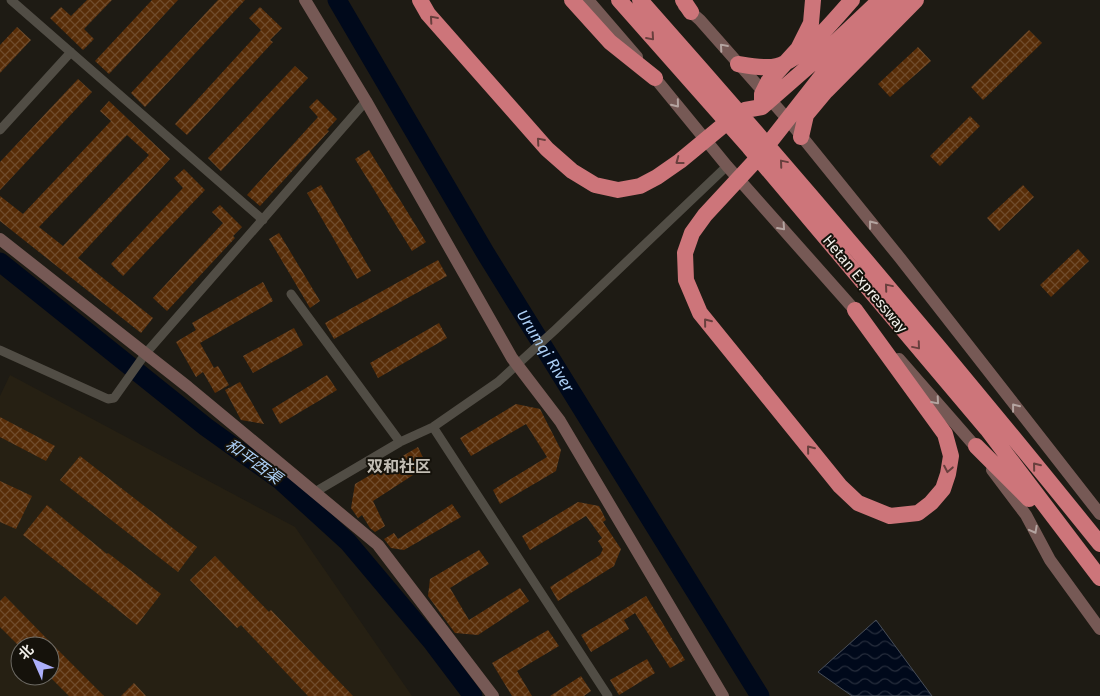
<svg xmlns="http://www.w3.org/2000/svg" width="1100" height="696" viewBox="0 0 1100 696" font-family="'Fira Sans','Noto Sans SC',sans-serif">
<defs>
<pattern id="water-waves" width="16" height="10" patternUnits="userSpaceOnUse" patternTransform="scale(1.25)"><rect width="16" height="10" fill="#00091b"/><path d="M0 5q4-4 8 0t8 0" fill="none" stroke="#262d3c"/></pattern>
<pattern id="building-cross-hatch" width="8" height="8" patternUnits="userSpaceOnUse" patternTransform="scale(1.25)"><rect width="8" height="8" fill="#582d08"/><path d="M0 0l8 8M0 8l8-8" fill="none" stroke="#704c2c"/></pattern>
</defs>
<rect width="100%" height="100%" fill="#1e1b14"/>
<path fill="#262013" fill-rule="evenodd" d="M 10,375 L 295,527 L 412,696 L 0,696 L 0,396 ZM 20,646 L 50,646 L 50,676 L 20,676 Z"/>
<path fill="url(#water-waves)" stroke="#484e59" d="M 876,620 L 932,696 L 852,696 L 818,672 Z"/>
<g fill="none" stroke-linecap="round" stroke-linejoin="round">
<g stroke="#00091b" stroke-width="19">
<path id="s1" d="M 337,0 L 486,254 L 760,696"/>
<path d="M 0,262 L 206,427 L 280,480 L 348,542 L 433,643 L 473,696"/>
</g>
</g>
<path fill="url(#building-cross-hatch)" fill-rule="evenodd" d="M 87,0 L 112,0 L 84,29 L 94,39 L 83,50 L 50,18 L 61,7 L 71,16 Z
M 152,0 L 178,0 L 109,74 L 95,61 Z
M 218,0 L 245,0 L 145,107 L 131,93 Z
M 260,7 L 282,28 L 270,40 L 273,42 L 187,135 L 175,124 L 261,30 L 249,18 Z
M 17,27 L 31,40 L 0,73 L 0,45 Z
M 1029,30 L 1042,43 L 983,100 L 971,87 Z
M 918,47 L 931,61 L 890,97 L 878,84 Z
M 295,66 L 308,78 L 221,171 L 208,158 Z
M 78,79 L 92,92 L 0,190 L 0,162 Z
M 317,99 L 337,119 L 327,130 L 329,131 L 260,206 L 247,195 L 318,117 L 309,107 Z
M 109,101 L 170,159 L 78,258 L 153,318 L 141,333 L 0,221 L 0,196 L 23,214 L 111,121 L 100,111 ZM 127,135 L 149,155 L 63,246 L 39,227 Z
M 970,116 L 980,126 L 940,166 L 930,156 Z
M 369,150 L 426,242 L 412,251 L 355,159 Z
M 184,169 L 205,190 L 123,276 L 111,264 L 183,188 L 174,178 Z
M 321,185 L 371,271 L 357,279 L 307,193 Z
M 1023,185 L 1034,197 L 999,231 L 987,218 Z
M 220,205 L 242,227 L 233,236 L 235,238 L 167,311 L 153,298 L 223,223 L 212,212 Z
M 279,233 L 320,301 L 310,308 L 269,239 Z
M 1078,249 L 1089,261 L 1051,297 L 1040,285 Z
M 438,260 L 447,276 L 334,339 L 325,323 Z
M 263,282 L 273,301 L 200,343 L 214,368 L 218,366 L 229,385 L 215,393 L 203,372 L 196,377 L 176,342 L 196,330 L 192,323 Z
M 439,323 L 447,338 L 378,378 L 370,363 Z
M 294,328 L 303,345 L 253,373 L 243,356 Z
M 327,375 L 337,390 L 280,424 L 272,409 Z
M 240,382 L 264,424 L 241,420 L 225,390 Z
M 516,404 L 540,409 L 561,450 L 556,471 L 500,504 L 493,490 L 547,457 L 526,424 L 471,456 L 460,438 Z
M 0,417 L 55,446 L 46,461 L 0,437 Z
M 418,447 L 427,466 L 373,501 L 385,526 L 375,532 L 370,528 L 362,515 L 358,518 L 351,508 L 355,484 Z
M 80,456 L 197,547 L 178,572 L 60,480 Z
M 0,481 L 32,496 L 16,529 L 0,522 Z
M 578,502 L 599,506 L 606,520 L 603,522 L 621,549 L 614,566 L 558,601 L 550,587 L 600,555 L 603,549 L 598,541 L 602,538 L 586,516 L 530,550 L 522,536 Z
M 452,504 L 461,517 L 404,550 L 391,548 L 384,539 L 394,533 L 398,539 Z
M 47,505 L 107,554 L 108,553 L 161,594 L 137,625 L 23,535 Z
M 479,550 L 489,564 L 450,588 L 469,620 L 520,588 L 529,601 L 478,635 L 455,633 L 428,596 L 430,579 Z
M 215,556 L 269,612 L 271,610 L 353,696 L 308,696 L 241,625 L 237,628 L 190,580 Z
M 5,596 L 50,642 L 104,696 L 69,696 L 50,677 L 50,646 L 19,646 L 0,627 L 0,601 Z
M 646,596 L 685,660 L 670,668 L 635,613 L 624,620 L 629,629 L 591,652 L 581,635 Z
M 548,630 L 559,646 L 517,671 L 532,696 L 512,696 L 492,663 Z
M 647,659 L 655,673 L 619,695 L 610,680 Z
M 581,676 L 591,691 L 584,696 L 550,696 Z
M 134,683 L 146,696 L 121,696 Z"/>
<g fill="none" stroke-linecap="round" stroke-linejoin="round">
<path stroke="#514d45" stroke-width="9" d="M 11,0 L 263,220
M 0,130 L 71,52
M 291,294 L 400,442
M 0,350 L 108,399 L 114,398 L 146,353 L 366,101
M 433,427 L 608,696
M 315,492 L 400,442 L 433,427 L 498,382 L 555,330 L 727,166"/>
<path stroke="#765955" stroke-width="12" d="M 305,0 L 366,101 L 512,358 L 560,421 L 723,696
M 588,0 L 637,57
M 684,6 L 700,20 L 790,122 L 900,258 L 1100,514
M 650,72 L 727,166 L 860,316
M 0,239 L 188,387 L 378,545 L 493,696
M 899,359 L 981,453
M 992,470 L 1026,515 L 1050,560 L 1100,629"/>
<path stroke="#cd757a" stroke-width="16" d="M 420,0 L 428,14 L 547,149 L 572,171 L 595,185 L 618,190 L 640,186 L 657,177 L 680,161 L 732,118 L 745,110 L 762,107 L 826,51 L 880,0
M 572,0 L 610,42 L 655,78
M 619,0 L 749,147 L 987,429 L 1100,578
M 640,0 C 798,178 951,359 1100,544
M 683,0 L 691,12
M 738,64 C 750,66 765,69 777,66 C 803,59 834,20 852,0
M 762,107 L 762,94 L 768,82 L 798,49 L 811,23 L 813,0
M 801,137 L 806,115 L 826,91 L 916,0
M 855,310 L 945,434 L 951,456 L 948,474 L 943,489 L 931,503 L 918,513 L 890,516 L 858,503 L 840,486 L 700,313 L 686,280 L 685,253 L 692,233 L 705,215 L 755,161 L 824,73 L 885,15 L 899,0
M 976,446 L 1029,499"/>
</g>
<defs><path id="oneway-chevron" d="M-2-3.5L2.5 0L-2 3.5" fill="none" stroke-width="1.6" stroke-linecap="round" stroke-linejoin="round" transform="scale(1.25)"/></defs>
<g stroke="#683f3d">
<use href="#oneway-chevron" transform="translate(433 19) rotate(-131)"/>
<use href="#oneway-chevron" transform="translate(651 37) rotate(49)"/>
<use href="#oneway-chevron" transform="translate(540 141) rotate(-131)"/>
<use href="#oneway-chevron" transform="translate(679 161) rotate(143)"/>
<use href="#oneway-chevron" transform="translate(783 163) rotate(-130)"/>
<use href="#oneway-chevron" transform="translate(888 287) rotate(-130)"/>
<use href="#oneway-chevron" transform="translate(707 322) rotate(-129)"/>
<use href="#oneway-chevron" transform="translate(917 346) rotate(50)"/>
<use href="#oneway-chevron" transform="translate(810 449) rotate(-129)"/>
<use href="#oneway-chevron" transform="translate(1036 466) rotate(-129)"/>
<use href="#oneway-chevron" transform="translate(948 469) rotate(101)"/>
</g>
<g stroke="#b4a4a0">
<use href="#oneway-chevron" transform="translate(723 47) rotate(-131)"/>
<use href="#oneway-chevron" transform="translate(676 104) rotate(51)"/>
<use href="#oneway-chevron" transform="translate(872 224) rotate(-129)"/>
<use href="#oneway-chevron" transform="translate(782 227) rotate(48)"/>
<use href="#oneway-chevron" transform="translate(936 401) rotate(49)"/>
<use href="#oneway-chevron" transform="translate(1015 407) rotate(-128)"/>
<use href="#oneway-chevron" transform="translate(1034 530) rotate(62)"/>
</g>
<g text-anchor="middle" stroke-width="4" stroke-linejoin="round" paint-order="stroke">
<g font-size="15" fill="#f1efea" stroke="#15120b">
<text transform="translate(865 284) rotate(50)" y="5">Hetan Expressway</text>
</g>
<g font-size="16" font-style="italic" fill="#abcef4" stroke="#15120b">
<text dy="6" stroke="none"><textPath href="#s1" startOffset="408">Urumqi River</textPath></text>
<text transform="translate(254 461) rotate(36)" y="6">和平西渠</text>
</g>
<g font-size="16" font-weight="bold" fill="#c3beb5" stroke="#15120b">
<text x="399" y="472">双和社区</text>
</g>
</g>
<g transform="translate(35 661) rotate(315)"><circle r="24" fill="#15120b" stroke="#6d6a64"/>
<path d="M0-4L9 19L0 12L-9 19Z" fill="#acaffb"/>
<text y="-8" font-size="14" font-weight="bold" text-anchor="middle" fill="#f1efea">北</text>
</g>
</svg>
